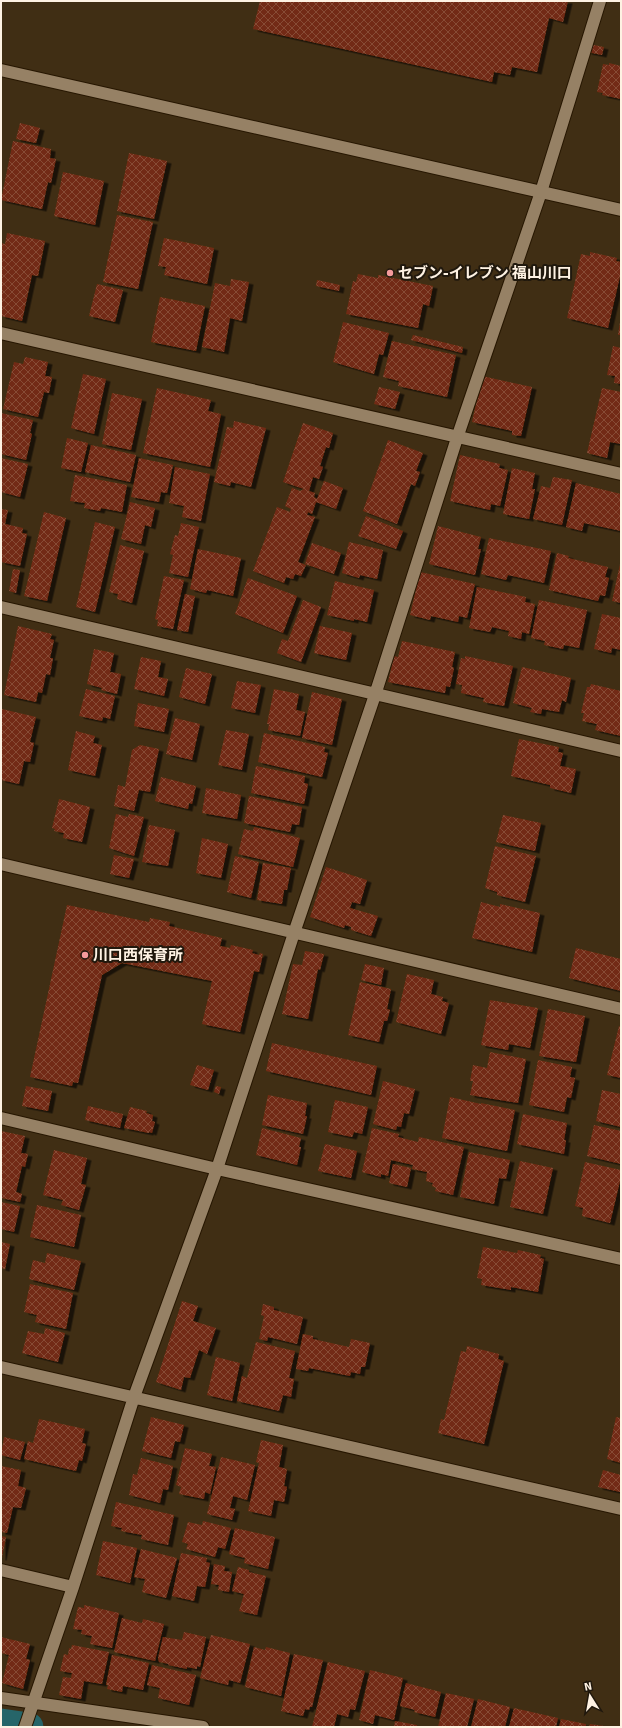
<svg xmlns="http://www.w3.org/2000/svg" width="622" height="1728" viewBox="0 0 622 1728" font-family="Signika,'Noto Sans JP',sans-serif">
<defs>
<pattern id="building-cross-hatch" width="8" height="8" patternUnits="userSpaceOnUse"><rect width="8" height="8" fill="#722c12"/><path d="M0 0l8 8M0 8l8-8" fill="none" stroke="#874b34"/></pattern>
<filter id="shadow"><feDropShadow dx="4.5" dy="2.5" stdDeviation="0" flood-color="#0009"/></filter>
</defs>
<rect width="100%" height="100%" fill="#402e14"/>
<g fill="none" stroke-linecap="round" stroke-linejoin="round">
<path stroke="#266569" stroke-width="29" d="M 1,1723 L 29,1727"/>
</g>
<path fill="url(#building-cross-hatch)" filter="url(#shadow)" d="M 260,1 L 568,1 L 563,22 L 549,18 L 537,72 L 512,67 L 510,75 L 494,72 L 492,82 L 253,29 Z
M 589,44 L 604,47 L 602,55 L 587,52 Z
M 609,63 L 621,66 L 621,99 L 602,95 L 603,93 L 597,92 L 603,64 L 609,65 Z
M 20,123 L 40,128 L 36,143 L 16,139 Z
M 13,141 L 51,149 L 50,158 L 56,159 L 51,183 L 48,182 L 42,209 L 1,200 Z
M 129,153 L 167,161 L 154,219 L 117,211 Z
M 63,172 L 104,181 L 95,225 L 54,216 Z
M 117,215 L 153,222 L 138,289 L 103,282 Z
M 7,233 L 45,241 L 38,276 L 32,275 L 22,321 L 1,316 L 1,243 L 5,244 Z
M 164,238 L 214,248 L 207,284 L 164,275 L 166,267 L 158,266 Z
M 590,252 L 617,258 L 616,261 L 621,262 L 621,272 L 608,328 L 567,318 L 581,254 L 590,256 Z
M 358,274 L 378,278 L 378,275 L 433,286 L 429,306 L 423,304 L 418,328 L 346,314 L 353,281 L 356,282 Z
M 231,279 L 249,282 L 242,321 L 230,318 L 224,352 L 202,347 L 215,283 L 230,286 Z
M 317,280 L 340,285 L 339,291 L 316,286 Z
M 97,284 L 123,290 L 115,322 L 89,316 Z
M 160,297 L 205,306 L 196,351 L 151,342 Z
M 343,322 L 389,333 L 383,355 L 379,354 L 374,374 L 333,362 Z
M 620,322 L 621,322 L 621,335 L 618,335 Z
M 413,335 L 463,347 L 462,353 L 411,340 Z
M 392,341 L 456,355 L 447,397 L 398,386 L 399,381 L 383,377 Z
M 613,346 L 621,348 L 621,384 L 614,383 L 615,376 L 607,375 Z
M 25,357 L 48,362 L 45,376 L 52,377 L 49,393 L 44,392 L 38,417 L 3,409 L 14,362 L 23,364 Z
M 83,374 L 106,379 L 94,434 L 71,428 Z
M 482,376 L 532,387 L 521,436 L 512,435 L 512,431 L 472,422 Z
M 379,387 L 400,392 L 395,409 L 374,404 Z
M 157,388 L 211,400 L 208,411 L 221,414 L 210,467 L 143,453 Z
M 602,388 L 621,392 L 621,444 L 610,442 L 607,458 L 587,453 Z
M 112,393 L 142,399 L 131,450 L 102,444 Z
M 1,413 L 33,420 L 30,433 L 32,434 L 26,460 L 1,454 Z
M 234,421 L 266,428 L 251,487 L 231,482 L 230,486 L 214,482 L 227,427 L 233,428 Z
M 303,423 L 333,433 L 329,448 L 326,447 L 320,466 L 323,467 L 319,479 L 313,477 L 309,491 L 315,493 L 314,497 L 317,499 L 324,481 L 343,488 L 336,509 L 316,502 L 312,514 L 308,512 L 307,515 L 315,517 L 298,562 L 306,565 L 301,576 L 295,574 L 293,579 L 286,577 L 284,583 L 253,571 L 277,507 L 290,512 L 291,509 L 285,506 L 292,488 L 300,491 L 304,489 L 283,482 Z
M 67,438 L 88,443 L 81,472 L 61,468 Z
M 388,440 L 423,453 L 416,471 L 420,472 L 415,486 L 411,484 L 397,524 L 363,511 Z
M 91,445 L 136,455 L 130,482 L 85,472 Z
M 460,455 L 500,464 L 499,468 L 508,470 L 500,506 L 491,504 L 490,510 L 450,501 Z
M 1,458 L 28,464 L 20,497 L 1,492 Z
M 139,458 L 173,465 L 167,493 L 161,492 L 159,502 L 131,497 Z
M 175,467 L 210,474 L 201,521 L 182,517 L 184,506 L 169,503 Z
M 512,468 L 535,473 L 532,489 L 535,489 L 529,519 L 503,514 Z
M 75,475 L 127,485 L 122,512 L 101,508 L 100,511 L 84,508 L 85,503 L 70,501 Z
M 553,477 L 572,480 L 562,525 L 533,519 L 541,486 L 550,488 Z
M 576,483 L 621,494 L 621,531 L 584,523 L 582,531 L 566,527 Z
M 130,502 L 155,508 L 151,527 L 145,525 L 141,544 L 121,539 Z
M 1,509 L 8,510 L 5,524 L 23,528 L 22,533 L 27,534 L 20,566 L 1,562 Z
M 44,512 L 66,518 L 47,601 L 24,596 Z
M 366,516 L 403,531 L 396,549 L 358,536 Z
M 95,522 L 115,527 L 95,612 L 76,607 Z
M 181,523 L 199,527 L 188,577 L 169,573 L 173,555 L 170,554 L 175,535 L 178,536 Z
M 438,526 L 481,537 L 478,549 L 481,549 L 475,575 L 429,564 Z
M 489,538 L 551,551 L 544,583 L 508,575 L 506,580 L 481,574 Z
M 349,542 L 383,550 L 377,579 L 360,575 L 359,578 L 342,573 Z
M 312,543 L 341,553 L 334,574 L 305,564 Z
M 120,545 L 144,551 L 132,603 L 117,599 L 118,594 L 109,592 Z
M 198,549 L 241,558 L 233,596 L 207,590 L 206,593 L 190,589 Z
M 557,553 L 569,556 L 568,558 L 608,567 L 605,577 L 609,578 L 605,596 L 600,595 L 598,601 L 549,590 Z
M 620,564 L 621,564 L 621,603 L 612,601 Z
M 13,569 L 20,570 L 16,593 L 9,591 Z
M 420,572 L 475,584 L 467,618 L 459,616 L 458,622 L 431,616 L 430,620 L 410,615 Z
M 164,576 L 184,580 L 173,629 L 157,626 L 158,620 L 155,619 Z
M 248,578 L 297,596 L 283,633 L 235,614 Z
M 335,581 L 374,590 L 367,622 L 354,619 L 354,621 L 327,615 Z
M 477,587 L 526,597 L 525,602 L 535,604 L 529,634 L 522,632 L 521,639 L 508,636 L 509,631 L 492,627 L 490,632 L 469,628 Z
M 185,594 L 195,596 L 188,632 L 177,630 Z
M 303,600 L 321,607 L 301,662 L 277,653 L 282,639 L 288,641 Z
M 539,600 L 587,610 L 579,648 L 564,645 L 563,649 L 544,645 L 545,641 L 531,638 Z
M 602,614 L 621,618 L 621,650 L 612,648 L 611,653 L 594,649 Z
M 18,626 L 52,634 L 50,639 L 54,640 L 50,658 L 53,658 L 50,675 L 46,674 L 42,693 L 38,692 L 36,702 L 4,695 Z
M 320,626 L 352,633 L 346,660 L 314,653 Z
M 402,641 L 455,652 L 452,667 L 454,668 L 450,687 L 446,686 L 445,693 L 388,682 L 394,656 L 398,657 Z
M 94,649 L 114,653 L 110,672 L 121,674 L 117,694 L 101,690 L 102,688 L 87,684 Z
M 465,656 L 513,666 L 504,706 L 483,702 L 484,698 L 461,693 L 462,685 L 456,684 L 461,658 L 465,659 Z
M 141,657 L 161,661 L 158,677 L 168,679 L 164,696 L 134,689 Z
M 522,667 L 571,678 L 566,702 L 562,700 L 559,712 L 542,709 L 541,714 L 530,712 L 532,708 L 513,703 Z
M 186,668 L 212,674 L 205,704 L 179,697 Z
M 237,681 L 261,685 L 255,713 L 231,708 Z
M 591,684 L 621,691 L 621,736 L 595,730 L 597,724 L 582,721 L 584,713 L 581,713 L 587,687 L 590,687 Z
M 86,689 L 115,696 L 110,719 L 103,717 L 102,721 L 79,716 Z
M 274,689 L 299,694 L 296,710 L 305,712 L 300,736 L 268,730 L 269,724 L 267,724 Z
M 312,692 L 342,699 L 332,745 L 302,738 Z
M 138,703 L 169,709 L 164,732 L 134,726 Z
M 2,709 L 36,717 L 30,742 L 34,743 L 30,762 L 24,761 L 19,784 L 1,780 Z
M 175,718 L 200,724 L 192,760 L 166,754 Z
M 226,730 L 249,734 L 242,770 L 218,765 Z
M 76,731 L 95,736 L 93,743 L 102,745 L 95,776 L 68,770 Z
M 264,733 L 325,747 L 324,752 L 328,753 L 322,777 L 258,762 Z
M 519,739 L 559,747 L 558,752 L 563,753 L 560,766 L 576,769 L 571,793 L 550,788 L 550,785 L 511,776 Z
M 140,745 L 159,749 L 150,792 L 139,790 L 134,811 L 114,806 L 118,785 L 125,787 L 132,750 Z
M 256,766 L 305,776 L 304,783 L 308,784 L 304,804 L 251,793 Z
M 161,777 L 196,786 L 192,804 L 189,803 L 188,809 L 155,801 Z
M 206,788 L 241,795 L 237,819 L 202,813 Z
M 249,796 L 302,807 L 299,825 L 292,824 L 290,832 L 244,823 Z
M 59,799 L 90,807 L 82,842 L 63,838 L 64,833 L 54,831 L 55,829 L 52,828 Z
M 116,814 L 128,817 L 129,814 L 144,817 L 134,856 L 109,848 Z
M 503,815 L 541,823 L 535,851 L 496,842 Z
M 149,825 L 175,830 L 168,866 L 142,862 Z
M 254,827 L 300,838 L 293,867 L 238,854 L 244,829 L 253,831 Z
M 202,838 L 228,844 L 221,878 L 196,873 Z
M 495,846 L 536,856 L 525,902 L 497,895 L 497,892 L 485,888 Z
M 114,855 L 134,859 L 129,878 L 110,874 Z
M 235,856 L 259,862 L 251,898 L 227,892 Z
M 263,863 L 291,868 L 287,890 L 284,890 L 282,904 L 257,900 Z
M 326,867 L 367,880 L 360,904 L 352,902 L 350,908 L 378,916 L 371,936 L 351,930 L 351,927 L 345,925 L 344,928 L 310,917 Z
M 481,902 L 500,907 L 500,904 L 540,913 L 532,952 L 472,938 Z
M 67,905 L 149,922 L 150,918 L 170,922 L 169,926 L 222,938 L 220,946 L 230,948 L 231,945 L 253,950 L 252,953 L 259,955 L 260,953 L 263,954 L 259,972 L 254,971 L 240,1032 L 202,1024 L 212,981 L 122,963 L 102,975 L 78,1083 L 73,1082 L 72,1086 L 30,1077 Z
M 576,948 L 621,959 L 621,991 L 569,978 Z
M 305,951 L 324,954 L 320,970 L 318,969 L 308,1019 L 282,1014 L 293,964 L 302,965 Z
M 365,964 L 384,968 L 381,985 L 361,980 Z
M 407,974 L 434,980 L 431,994 L 443,997 L 442,1001 L 449,1003 L 441,1034 L 396,1022 Z
M 360,982 L 391,989 L 387,1009 L 390,1010 L 387,1021 L 384,1021 L 379,1042 L 348,1035 Z
M 490,1000 L 538,1008 L 530,1048 L 509,1044 L 508,1050 L 481,1045 Z
M 548,1009 L 585,1016 L 576,1062 L 539,1056 Z
M 619,1026 L 621,1027 L 621,1078 L 607,1075 Z
M 272,1043 L 377,1066 L 371,1095 L 266,1071 Z
M 490,1052 L 526,1059 L 518,1103 L 470,1095 L 473,1081 L 470,1081 L 473,1065 L 487,1068 Z
M 538,1060 L 572,1067 L 570,1077 L 575,1078 L 571,1098 L 567,1097 L 564,1112 L 529,1105 Z
M 197,1065 L 214,1070 L 208,1090 L 190,1085 Z
M 383,1081 L 415,1089 L 409,1114 L 404,1113 L 401,1127 L 397,1126 L 396,1130 L 373,1124 Z
M 26,1086 L 52,1091 L 48,1111 L 22,1106 Z
M 216,1086 L 221,1087 L 219,1094 L 214,1092 Z
M 602,1090 L 621,1094 L 621,1127 L 596,1121 Z
M 268,1095 L 307,1103 L 305,1116 L 307,1116 L 303,1134 L 262,1125 Z
M 450,1097 L 481,1104 L 481,1103 L 515,1110 L 507,1151 L 442,1138 Z
M 335,1100 L 368,1107 L 362,1134 L 354,1132 L 352,1137 L 328,1132 Z
M 88,1106 L 123,1114 L 120,1128 L 85,1120 Z
M 130,1107 L 147,1111 L 146,1113 L 153,1115 L 152,1121 L 155,1122 L 152,1133 L 149,1132 L 149,1133 L 124,1128 Z
M 523,1114 L 567,1123 L 564,1140 L 566,1140 L 564,1154 L 517,1144 Z
M 594,1125 L 621,1131 L 621,1164 L 587,1156 Z
M 262,1128 L 301,1138 L 299,1147 L 301,1147 L 297,1165 L 256,1155 Z
M 372,1128 L 399,1134 L 398,1137 L 418,1142 L 419,1137 L 464,1147 L 453,1195 L 435,1191 L 436,1188 L 432,1186 L 433,1183 L 426,1181 L 427,1172 L 412,1169 L 413,1165 L 391,1160 L 388,1176 L 381,1174 L 381,1177 L 362,1172 Z
M 1,1131 L 25,1136 L 21,1153 L 28,1154 L 25,1167 L 22,1166 L 16,1192 L 22,1194 L 20,1202 L 1,1198 Z
M 325,1144 L 357,1151 L 351,1178 L 318,1171 Z
M 54,1150 L 87,1158 L 81,1184 L 86,1185 L 79,1210 L 61,1205 L 63,1200 L 43,1195 Z
M 469,1152 L 510,1160 L 506,1179 L 499,1178 L 494,1204 L 460,1197 Z
M 520,1161 L 553,1168 L 543,1214 L 510,1207 Z
M 585,1162 L 621,1170 L 621,1177 L 610,1223 L 582,1216 L 583,1208 L 575,1206 Z
M 393,1164 L 411,1168 L 407,1187 L 389,1183 Z
M 1,1202 L 20,1206 L 14,1232 L 1,1229 Z
M 37,1205 L 81,1215 L 74,1247 L 30,1237 Z
M 1,1242 L 10,1244 L 5,1269 L 1,1268 Z
M 483,1247 L 517,1253 L 518,1250 L 541,1255 L 540,1258 L 544,1259 L 538,1292 L 511,1287 L 511,1290 L 481,1285 L 482,1279 L 477,1278 Z
M 47,1253 L 81,1261 L 74,1290 L 29,1279 L 33,1260 L 45,1263 Z
M 30,1284 L 73,1293 L 66,1329 L 35,1322 L 37,1315 L 24,1312 Z
M 182,1301 L 198,1306 L 193,1321 L 216,1328 L 207,1354 L 199,1350 L 190,1378 L 184,1377 L 181,1390 L 156,1382 Z
M 263,1304 L 274,1307 L 274,1310 L 303,1317 L 297,1344 L 268,1337 L 267,1341 L 259,1339 L 264,1316 L 261,1315 Z
M 45,1328 L 65,1333 L 58,1362 L 22,1353 L 28,1331 L 44,1334 Z
M 303,1334 L 313,1336 L 313,1339 L 349,1347 L 351,1339 L 370,1343 L 365,1367 L 361,1367 L 360,1374 L 351,1372 L 350,1376 L 309,1368 L 308,1371 L 296,1369 Z
M 256,1342 L 295,1351 L 289,1378 L 294,1379 L 291,1397 L 283,1395 L 279,1411 L 237,1401 L 242,1376 L 247,1378 Z
M 467,1346 L 499,1354 L 498,1359 L 504,1361 L 484,1444 L 438,1433 L 441,1419 L 444,1420 L 461,1351 L 466,1352 Z
M 216,1357 L 240,1363 L 232,1401 L 207,1395 Z
M 151,1417 L 184,1425 L 180,1442 L 175,1441 L 171,1458 L 142,1451 Z
M 616,1417 L 621,1418 L 621,1463 L 607,1459 Z
M 39,1419 L 85,1429 L 82,1443 L 86,1444 L 82,1461 L 79,1460 L 76,1471 L 24,1459 L 28,1441 L 33,1443 Z
M 4,1437 L 25,1442 L 20,1460 L 1,1455 Z
M 261,1440 L 283,1445 L 279,1467 L 287,1469 L 284,1486 L 287,1487 L 284,1502 L 274,1500 L 271,1516 L 248,1511 L 259,1463 L 256,1462 Z
M 185,1448 L 212,1454 L 209,1466 L 216,1467 L 210,1494 L 205,1492 L 204,1499 L 179,1494 L 181,1487 L 176,1485 Z
M 221,1457 L 255,1465 L 247,1500 L 233,1496 L 230,1508 L 235,1509 L 232,1520 L 207,1514 Z
M 141,1458 L 173,1466 L 168,1490 L 163,1489 L 160,1503 L 129,1495 L 133,1474 L 137,1475 Z
M 1,1466 L 21,1470 L 18,1486 L 26,1488 L 21,1508 L 13,1507 L 7,1533 L 1,1532 Z
M 603,1470 L 621,1475 L 620,1492 L 598,1487 Z
M 116,1502 L 174,1515 L 168,1545 L 141,1539 L 142,1535 L 121,1531 L 122,1528 L 111,1526 Z
M 203,1521 L 231,1528 L 225,1549 L 218,1547 L 215,1557 L 186,1549 L 188,1544 L 182,1542 L 188,1522 L 202,1525 Z
M 235,1528 L 275,1537 L 268,1569 L 244,1563 L 245,1558 L 229,1554 Z
M 1,1536 L 6,1537 L 2,1558 L 1,1558 Z
M 103,1541 L 137,1548 L 130,1583 L 96,1575 Z
M 141,1549 L 177,1558 L 166,1598 L 142,1592 L 145,1579 L 134,1577 Z
M 181,1553 L 207,1558 L 206,1562 L 210,1563 L 205,1587 L 197,1586 L 194,1601 L 172,1596 Z
M 214,1564 L 225,1566 L 224,1571 L 232,1572 L 229,1592 L 218,1590 L 219,1585 L 211,1584 Z
M 238,1567 L 249,1570 L 249,1572 L 266,1576 L 257,1615 L 239,1611 L 244,1594 L 232,1591 Z
M 84,1605 L 119,1613 L 112,1648 L 90,1644 L 92,1636 L 81,1634 L 82,1630 L 73,1629 L 78,1607 L 84,1608 Z
M 122,1618 L 142,1623 L 143,1619 L 164,1624 L 155,1661 L 114,1652 Z
M 184,1632 L 206,1637 L 200,1667 L 197,1666 L 197,1669 L 187,1667 L 187,1669 L 168,1665 L 169,1664 L 159,1662 L 158,1658 L 163,1637 L 182,1640 Z
M 211,1635 L 250,1644 L 240,1683 L 229,1680 L 228,1685 L 200,1678 Z
M 1,1637 L 30,1644 L 26,1659 L 30,1660 L 23,1689 L 2,1683 L 9,1655 L 1,1653 Z
M 72,1645 L 109,1652 L 102,1684 L 84,1681 L 81,1699 L 59,1695 L 63,1677 L 71,1678 L 72,1673 L 60,1671 L 64,1654 L 68,1655 L 69,1648 L 71,1649 Z
M 254,1647 L 265,1650 L 266,1647 L 290,1653 L 281,1696 L 245,1687 Z
M 294,1654 L 323,1660 L 312,1707 L 310,1707 L 309,1710 L 305,1709 L 303,1716 L 281,1711 Z
M 112,1655 L 149,1663 L 143,1690 L 123,1686 L 122,1692 L 107,1689 L 108,1685 L 106,1685 Z
M 328,1662 L 365,1671 L 355,1710 L 350,1709 L 348,1717 L 337,1714 L 334,1727 L 312,1727 Z
M 152,1665 L 196,1675 L 189,1705 L 158,1698 L 160,1688 L 147,1685 Z
M 370,1670 L 403,1678 L 394,1720 L 375,1715 L 373,1724 L 359,1720 Z
M 406,1683 L 441,1692 L 435,1717 L 414,1712 L 415,1710 L 400,1706 Z
M 446,1693 L 474,1699 L 467,1727 L 438,1727 Z
M 478,1699 L 510,1707 L 505,1727 L 471,1727 Z
M 514,1708 L 558,1718 L 556,1727 L 509,1727 Z
M 561,1719 L 586,1724 L 586,1727 L 559,1727 Z
M 395,1721 L 417,1725 L 417,1727 L 394,1727 Z
M 590,1724 L 604,1726 L 603,1727 L 589,1727 Z"/>
<g fill="none" stroke-linecap="round" stroke-linejoin="round">
<g stroke="#261600" stroke-width="14">
<path id="street" d="M 1,333 L 621,474
M 1,607 L 621,751
M 1,864 L 621,1009
M 1,1118 L 217,1169 L 621,1259
M 1,1367 L 621,1509
M 1,1570 L 73,1587
M 1,1698 L 203,1727
M 25,1727 L 73,1587 L 134,1397 L 217,1169 L 294,933 L 375,695 L 457,438 L 541,192 L 600,1"/>
</g>
<g stroke="#261600" stroke-width="14">
<path id="secondary" d="M 1,70 L 621,210"/>
</g>
<use href="#street" stroke="#968165" stroke-width="12"/>
<use href="#secondary" stroke="#968165" stroke-width="12"/>
</g>
<g fill="#f59b9c" stroke="#20180d" stroke-width="1.5">
<circle cx="390" cy="273" r="4"/>
<circle cx="85" cy="955" r="4"/>
</g>
<g text-anchor="middle" stroke-width="4" stroke-linejoin="round" paint-order="stroke">
<g font-size="15" font-weight="bold" fill="#fef2e3" stroke="#20180d" text-anchor="start">
<text x="398" y="278">セブン-イレブン 福山川口</text>
<text x="93" y="960">川口西保育所</text>
</g>
</g>
<rect width="622" height="1728" fill="none" stroke="#fef2e3" stroke-width="4"/>
<g transform="translate(590 1696) rotate(349)" stroke="#20180d" stroke-width="3" paint-order="stroke">
<path d="M0-3L7 15L0 10L-7 15Z" fill="#fef2e3"/>
<text y="-6" font-size="11" font-weight="bold" text-anchor="middle" fill="#fef2e3">N</text>
</g>
</svg>
